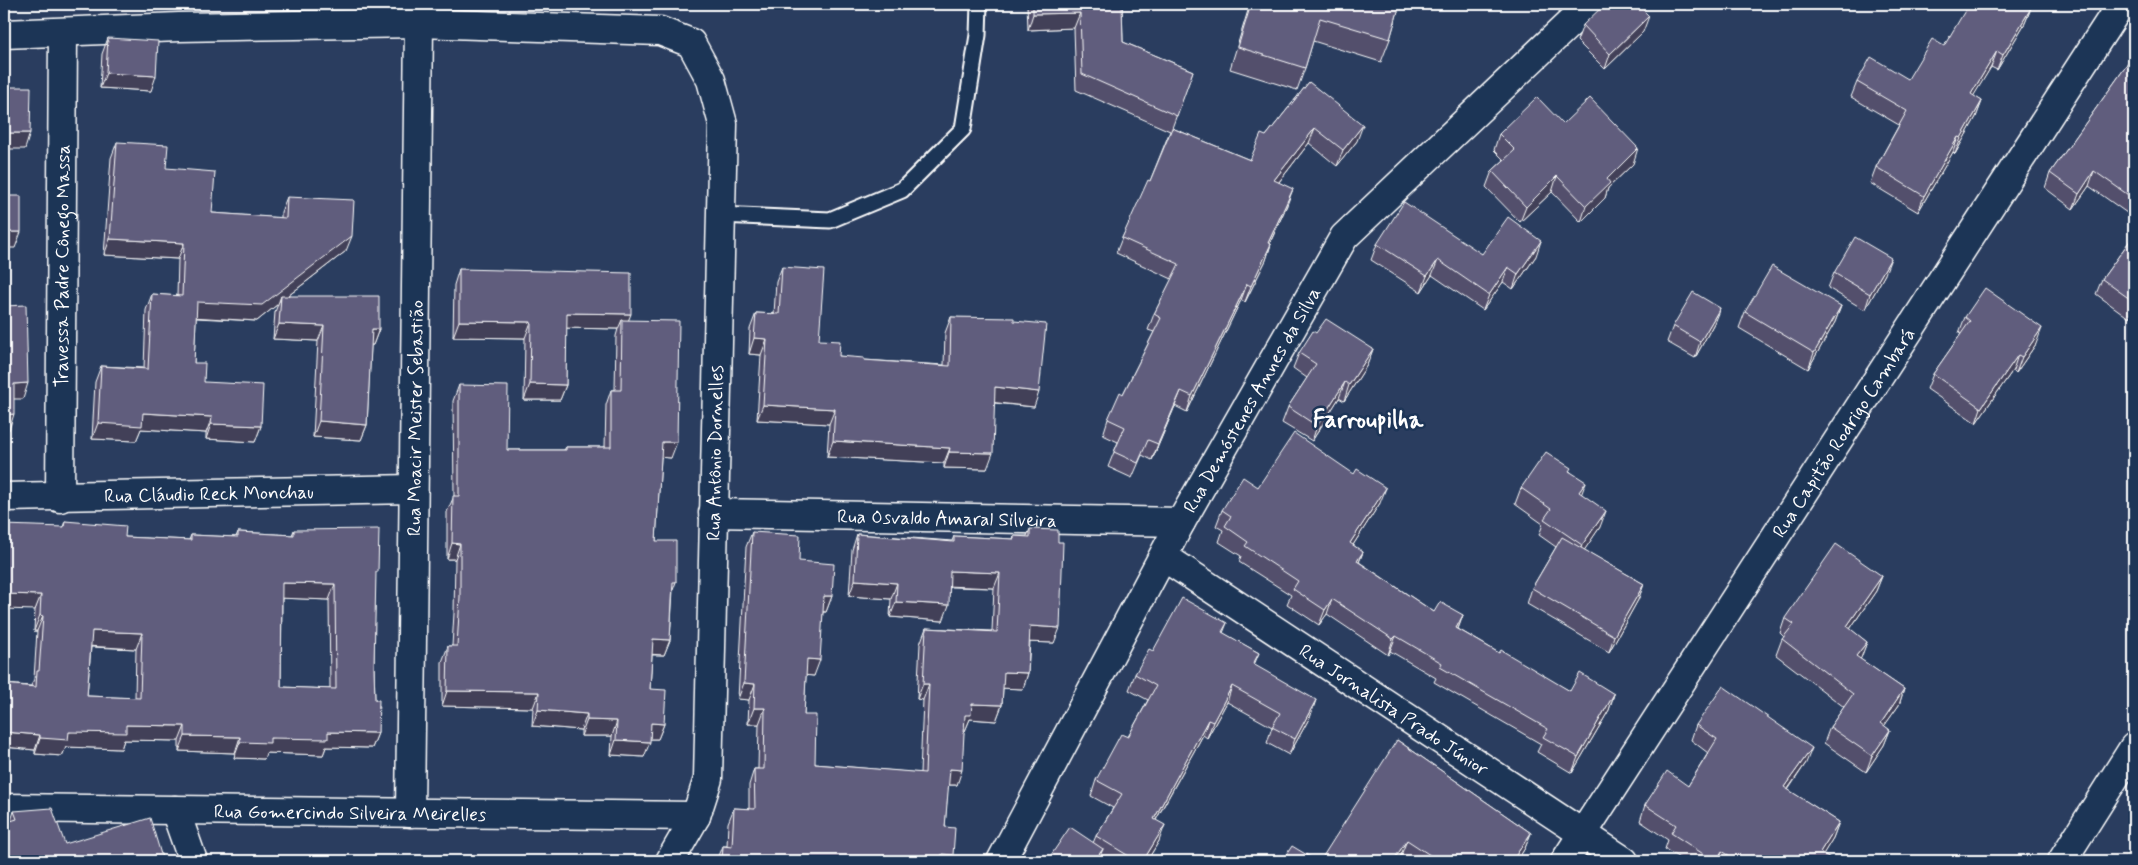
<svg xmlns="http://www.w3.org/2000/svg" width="2138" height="865" viewBox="0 0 2138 865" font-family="Mynerve,sans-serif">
<rect width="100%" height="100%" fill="#2a3d5f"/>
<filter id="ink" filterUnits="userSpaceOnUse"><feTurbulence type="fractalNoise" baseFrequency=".02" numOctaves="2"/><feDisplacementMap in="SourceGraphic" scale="10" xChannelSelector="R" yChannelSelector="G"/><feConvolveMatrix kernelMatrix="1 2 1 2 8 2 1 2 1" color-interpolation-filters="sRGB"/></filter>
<g filter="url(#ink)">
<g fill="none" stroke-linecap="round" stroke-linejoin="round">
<g stroke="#fff" stroke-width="19">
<path id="lane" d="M 720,215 L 830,220 L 902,190 L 963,129 L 978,35 L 979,4"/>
</g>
<g stroke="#fff" stroke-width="31">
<g id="street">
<path d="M 4,34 L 179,27 L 419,23 L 660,31 L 691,43 L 711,80 L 723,124 L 708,779 L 696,816 L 670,861"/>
<path id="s1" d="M 4,497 L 413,489"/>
<path id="s2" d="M 60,498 L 63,34"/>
<path id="s3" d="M 713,513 L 1181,522"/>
<path id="s4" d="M 1164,557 L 1624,861"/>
<path id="s5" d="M 4,808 L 696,816"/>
<path d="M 175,810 L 193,861"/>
<path id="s6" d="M 410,813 L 419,23"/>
<path id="s7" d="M 1565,861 L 2121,4"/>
</g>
</g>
<g stroke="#fff" stroke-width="31">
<g id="secondary">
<path d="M 2130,4 L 2134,6"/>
<path id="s8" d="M 1001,861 L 1181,522 L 1344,237 L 1590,4"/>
<path d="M 2062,861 L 2134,747"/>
</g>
</g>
<use href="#lane" stroke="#1d3557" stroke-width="15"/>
<use href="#street" stroke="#1d3557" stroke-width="28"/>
<use href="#secondary" stroke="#1d3557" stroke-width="28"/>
</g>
<path fill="#53506c" stroke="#fff" fill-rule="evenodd" d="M 1027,4 L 1122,4 L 1123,42 L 1193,71 L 1172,128 L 1250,160 L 1266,136 L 1309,82 L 1357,141 L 1337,166 L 1309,143 L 1279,182 L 1287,205 L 1270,243 L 1271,244 L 1266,260 L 1245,302 L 1241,300 L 1187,412 L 1175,406 L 1152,460 L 1142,455 L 1132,478 L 1108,467 L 1118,442 L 1103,435 L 1108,419 L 1123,394 L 1154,332 L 1148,330 L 1154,314 L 1172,279 L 1116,253 L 1122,238 L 1150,181 L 1170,131 L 1076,90 L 1074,28 L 1028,30 Z
M 1250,4 L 1400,4 L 1390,39 L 1381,62 L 1313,41 L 1305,68 L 1297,90 L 1230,69 Z
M 2031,8 L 2025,23 L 1997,70 L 1991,67 L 1973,96 L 1982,101 L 1976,117 L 1955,154 L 1953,152 L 1918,212 L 1870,183 L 1876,167 L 1899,125 L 1851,97 L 1857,82 L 1908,79 Z
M 1583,25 L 1643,32 L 1605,69 L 1577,41 Z
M 108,38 L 151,91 L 100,88 L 102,54 Z
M 2134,55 L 2134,218 L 2089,186 L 2073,209 L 2045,188 L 2050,173 Z
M 1563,124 L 1633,164 L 1608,188 L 1605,198 L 1581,222 L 1552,192 L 1520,222 L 1486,187 L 1492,171 L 1504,160 L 1494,150 L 1499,134 Z
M 117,142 L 166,168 L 212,213 L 281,218 L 281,212 L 287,197 L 346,251 L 288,296 L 379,329 L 373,345 L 371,345 L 367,425 L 361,440 L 313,437 L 318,341 L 273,339 L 275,312 L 278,304 L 257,321 L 196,318 L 194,363 L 204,382 L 261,426 L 255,442 L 206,439 L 206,433 L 141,429 L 136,441 L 92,439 L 95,382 L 101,366 L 144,368 L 146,310 L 152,294 L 177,296 L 178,259 L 104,255 L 111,158 Z
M 2134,235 L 2134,310 L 2129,318 L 2096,294 L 2102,279 Z
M 1377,244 L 1482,254 L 1536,256 L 1513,289 L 1503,282 L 1483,310 L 1432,275 L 1421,292 L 1371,260 Z
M 782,267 L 819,340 L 839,356 L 864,360 L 944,365 L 945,333 L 951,317 L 1014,321 L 1034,407 L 994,403 L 987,469 L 944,468 L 944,463 L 827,457 L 829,424 L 757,420 L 761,355 L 749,354 L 750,329 L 756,313 L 774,314 L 776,282 Z
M 459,269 L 629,320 L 671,458 L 661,457 L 656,541 L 676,582 L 673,590 L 670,640 L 664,655 L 652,655 L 650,689 L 664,724 L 658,739 L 650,739 L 644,757 L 611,755 L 612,736 L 581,736 L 581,730 L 532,726 L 533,708 L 442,706 L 442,662 L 448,646 L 452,646 L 454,613 L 455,559 L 447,559 L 447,512 L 454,496 L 453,401 L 459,385 L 507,450 L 564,450 L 566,447 L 605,447 L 606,405 L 611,390 L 615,390 L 616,336 L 618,329 L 566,328 L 566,385 L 560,400 L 524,400 L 525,338 L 453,337 L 454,285 Z
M 1834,273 L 1885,274 L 1865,310 L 1828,288 Z
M 1841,306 L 1835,322 L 1808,369 L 1739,328 L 1745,312 Z
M 1965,317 L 2036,344 L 2016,373 L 2013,370 L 1976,423 L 1927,389 L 1933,374 L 1961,334 L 1959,333 Z
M 1714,323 L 1695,358 L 1667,342 L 1673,326 Z
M 1316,333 L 1373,349 L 1367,365 L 1344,401 L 1339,398 L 1312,441 L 1282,423 L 1288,407 L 1307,378 L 1293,368 L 1299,353 Z
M 1570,471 L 1581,494 L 1600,527 L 1584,550 L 1644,584 L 1638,600 L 1609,652 L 1527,604 L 1532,588 L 1556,547 L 1539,535 L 1543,524 L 1515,504 L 1521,488 Z
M 1258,487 L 1380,503 L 1353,545 L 1363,552 L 1359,562 L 1434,612 L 1463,615 L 1458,629 L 1499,653 L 1570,691 L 1614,694 L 1609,710 L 1572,773 L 1537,752 L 1541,744 L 1434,682 L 1436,678 L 1390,651 L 1388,655 L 1327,614 L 1319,625 L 1287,604 L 1291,595 L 1239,562 L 1241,556 L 1219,542 L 1223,530 L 1216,526 L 1222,510 Z
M 65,521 L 125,537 L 189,540 L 191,535 L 236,537 L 238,532 L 292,535 L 294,530 L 375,580 L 374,667 L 375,700 L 378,733 L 372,748 L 326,747 L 323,755 L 266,753 L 264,759 L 234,758 L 235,753 L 179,751 L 179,741 L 124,740 L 121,749 L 66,747 L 62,756 L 35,754 L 35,750 L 4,747 L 4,684 L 31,686 L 34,679 L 37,631 L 34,631 L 35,610 ZM 282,598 L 329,600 L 330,689 L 281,687 ZM 91,647 L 136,649 L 135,698 L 87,696 Z
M 1030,529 L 1054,643 L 1030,642 L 1028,673 L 1023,689 L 1003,688 L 1002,705 L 996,721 L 970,719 L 965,731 L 964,731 L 957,785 L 948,785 L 945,827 L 950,861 L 717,861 L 723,846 L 727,846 L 728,823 L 734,808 L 749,809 L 749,785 L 754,769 L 758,769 L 759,724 L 748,724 L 749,700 L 738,699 L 746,547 L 752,532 L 799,561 L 832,596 L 826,612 L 823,612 L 814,676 L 806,675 L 804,715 L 815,764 L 920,773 L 923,700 L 917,699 L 920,644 L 926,628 L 992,631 L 994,588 L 950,587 L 943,621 L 890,617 L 891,599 L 849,596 L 852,550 L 857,534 L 952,541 L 954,536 L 1013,539 L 1014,536 L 1027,536 Z
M 1882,576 L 1876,591 L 1850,629 L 1867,642 L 1860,659 L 1904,689 L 1899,705 L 1884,726 L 1890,730 L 1884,745 L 1866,772 L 1824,743 L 1830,727 L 1844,707 L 1776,655 L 1782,639 L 1784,637 L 1780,633 L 1785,618 Z
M 1227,623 L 1223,633 L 1259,653 L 1254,665 L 1311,715 L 1289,755 L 1267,743 L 1272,727 L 1227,702 L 1207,738 L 1203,735 L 1156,820 L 1159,841 L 1147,861 L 1106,861 L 1100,857 L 1093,843 L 1096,836 L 1113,808 L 1091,796 L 1096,780 L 1128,737 L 1148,700 L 1129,690 L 1135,674 L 1153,651 Z
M 1696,725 L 1806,763 L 1788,790 L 1839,822 L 1833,838 L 1823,854 L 1835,861 L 1684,861 L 1665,849 L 1668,840 L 1640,821 L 1645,805 L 1688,786 L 1708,753 L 1691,740 Z
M 1397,740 L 1531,833 L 1525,848 L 1517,861 L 1410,861 L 1401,855 Z
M 14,811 L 65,844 L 4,861 L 11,821 Z"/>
<path fill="#434158" stroke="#fff" d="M 2031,8 L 2025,23 L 1997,70 L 2003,55 Z
M 1080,13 L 1074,28 L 1028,30 L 1033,14 Z
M 1649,16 L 1643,32 L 1605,69 L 1610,54 Z
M 1997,51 L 1991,67 L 1965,110 L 1971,94 Z
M 106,73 L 156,76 L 151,91 L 100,88 Z
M 1982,101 L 1976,117 L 1955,154 L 1961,138 Z
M 1363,125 L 1357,141 L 1337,166 L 1343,150 Z
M 1315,128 L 1309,143 L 1268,196 L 1274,180 Z
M 4,133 L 30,133 L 25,149 L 4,149 Z
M 1958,137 L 1953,152 L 1918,212 L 1924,196 Z
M 1638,148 L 1633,164 L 1608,188 L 1605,198 L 1581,222 L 1586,206 L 1607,179 Z
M 2094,171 L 2089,186 L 2073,209 L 2079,194 Z
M 1557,176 L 1552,192 L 1520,222 L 1526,207 Z
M 1293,189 L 1287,205 L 1263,258 L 1268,243 Z
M 4,232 L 21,232 L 15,248 L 4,248 Z
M 352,236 L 346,251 L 280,302 L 281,296 L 278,304 L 257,321 L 191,317 L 197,302 Z
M 110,239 L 184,243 L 178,259 L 104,255 Z
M 1541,241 L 1536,256 L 1513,289 L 1518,274 Z
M 1271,244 L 1266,260 L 1245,302 L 1251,286 Z
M 1891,258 L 1885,274 L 1865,310 L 1870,294 Z
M 1438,260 L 1432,275 L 1421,292 L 1427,276 Z
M 1508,267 L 1503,282 L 1483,310 L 1489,295 Z
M 1247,284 L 1241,300 L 1187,412 L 1192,396 Z
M 2134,303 L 2134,310 L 2129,318 Z
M 1841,306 L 1835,322 L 1808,369 L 1814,353 Z
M 1720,308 L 1714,323 L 1695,358 L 1700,342 Z
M 567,313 L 631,314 L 625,329 L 622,320 L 618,329 L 561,328 Z
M 459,321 L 531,322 L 525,338 L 453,337 Z
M 279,324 L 324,326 L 318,341 L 273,339 Z
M 2042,328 L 2036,344 L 2016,373 L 2022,357 Z
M 372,329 L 379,329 L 373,345 L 367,345 Z
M 754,338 L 767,339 L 761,355 L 749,354 Z
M 1373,349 L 1367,365 L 1344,401 L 1349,385 Z
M 2018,355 L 2013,370 L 1976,423 L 1981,408 Z
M 1345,382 L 1339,398 L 1312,441 L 1317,426 Z
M 28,383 L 23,399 L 8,399 L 14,384 Z
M 530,384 L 566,385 L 560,400 L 524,400 Z
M 995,387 L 1039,392 L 1034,407 L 989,402 Z
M 1181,391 L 1175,406 L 1152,460 L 1158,444 Z
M 763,405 L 835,409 L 829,424 L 757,420 Z
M 143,413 L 212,417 L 206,433 L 141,429 L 136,441 L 92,439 L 98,423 Z
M 14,414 L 9,430 L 4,430 L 4,415 Z
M 319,421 L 367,425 L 361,440 L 313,437 Z
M 211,424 L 261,426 L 255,442 L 206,439 Z
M 833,441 L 950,448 L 944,463 L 827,457 Z
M 662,442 L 677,442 L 671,458 L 656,457 Z
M 949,452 L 993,453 L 987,469 L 944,468 Z
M 1586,482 L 1580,498 L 1579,492 Z
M 1386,488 L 1380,503 L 1344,559 L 1350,543 Z
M 1606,511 L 1600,527 L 1577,561 L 1582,545 Z
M 452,543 L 460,544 L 455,559 L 447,559 Z
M 1363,552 L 1357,567 L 1357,561 Z
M 950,571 L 1000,573 L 994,588 L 945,586 Z
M 1882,576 L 1876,591 L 1841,642 L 1847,626 Z
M 855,580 L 897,583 L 891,599 L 849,596 Z
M 282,583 L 335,584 L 329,600 L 277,598 Z
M 1644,584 L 1638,600 L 1609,652 L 1614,636 Z
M 4,594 L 41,595 L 35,610 L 4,609 Z
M 824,596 L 832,596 L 826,612 L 818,611 Z
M 1332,599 L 1327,614 L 1319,625 L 1325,610 Z
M 896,602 L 949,605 L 943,621 L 890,617 Z
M 40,615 L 43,616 L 37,631 L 34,631 Z
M 1463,615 L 1457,631 L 1456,628 Z
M 1030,626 L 1060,628 L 1054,643 L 1024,642 Z
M 92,631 L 142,633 L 136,649 L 86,646 Z
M 1396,636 L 1390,651 L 1388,655 L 1393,639 Z
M 653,639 L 670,640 L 664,655 L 647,654 Z
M 1867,642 L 1861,658 L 1850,672 L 1856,656 Z
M 807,659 L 820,660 L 814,676 L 801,675 Z
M 1004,672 L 1028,673 L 1023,689 L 998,688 Z
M 744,683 L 755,684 L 749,700 L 738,699 Z
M 923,684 L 929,684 L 923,700 L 917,699 Z
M 1232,686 L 1227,702 L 1207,738 L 1213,722 Z
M 1904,689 L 1899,705 L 1875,739 L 1881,723 Z
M 447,691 L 539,692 L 533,708 L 442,706 Z
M 1614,694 L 1609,710 L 1572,773 L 1578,757 Z
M 1316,700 L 1311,715 L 1289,755 L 1295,739 Z
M 972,704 L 1002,705 L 996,721 L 970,719 L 965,731 L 959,730 L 965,715 Z
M 754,708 L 765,708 L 759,724 L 748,724 Z
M 538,710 L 587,714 L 581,730 L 532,726 Z
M 587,720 L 617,721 L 612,736 L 581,736 Z
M 1208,720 L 1203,735 L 1148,834 L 1154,819 Z
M 651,723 L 664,724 L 658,739 L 646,739 Z
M 126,725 L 185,726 L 179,741 L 124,740 L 121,749 L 66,747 L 62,756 L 35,754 L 40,738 L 69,732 Z
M 1890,730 L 1884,745 L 1866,772 L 1872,756 Z
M 4,732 L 40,735 L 35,750 L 4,747 Z
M 328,732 L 378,733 L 372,748 L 326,747 L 323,755 L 266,753 L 264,759 L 234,758 L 240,742 L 270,738 Z
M 185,736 L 240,737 L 235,753 L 179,751 Z
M 616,740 L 650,742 L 644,757 L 611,755 Z
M 1812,748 L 1806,763 L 1778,803 L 1784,787 Z
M 950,769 L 962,770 L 957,785 L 944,785 Z
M 1839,822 L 1833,838 L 1819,861 L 1820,852 Z
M 1165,825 L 1159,841 L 1147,861 L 1143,861 Z
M 1531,833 L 1525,848 L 1517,861 L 1512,861 Z
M 1407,840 L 1401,855 L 1397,861 L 1393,861 Z
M 1103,849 L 1098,861 L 1094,861 Z
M 1722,851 L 1719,861 L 1716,861 Z
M 942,854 L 953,855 L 950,861 L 939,861 Z"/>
<path fill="#605d7d" stroke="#fff" fill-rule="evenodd" d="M 1033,4 L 1122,4 L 1123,42 L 1193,71 L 1177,116 L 1082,74 L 1080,13 L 1033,14 Z
M 1251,4 L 1400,4 L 1390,39 L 1320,18 L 1305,68 L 1238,47 Z
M 1605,4 L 1637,4 L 1649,16 L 1610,54 L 1583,25 Z
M 1969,4 L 2024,4 L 2031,8 L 2003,55 L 1997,51 L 1971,94 L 1982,101 L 1961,138 L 1958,137 L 1924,196 L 1876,167 L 1907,111 L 1857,82 L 1871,57 L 1908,79 L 1932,39 L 1944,46 Z
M 108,38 L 158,41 L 156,76 L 106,73 Z
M 2134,55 L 2134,199 L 2094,171 L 2079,194 L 2050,173 Z
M 1309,82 L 1363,125 L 1343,150 L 1315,128 L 1274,180 L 1293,189 L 1268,243 L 1271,244 L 1251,286 L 1247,284 L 1192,396 L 1181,391 L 1158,444 L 1148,440 L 1138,463 L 1114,452 L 1125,427 L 1108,419 L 1120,392 L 1123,394 L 1161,318 L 1154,314 L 1179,264 L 1122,238 L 1148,180 L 1150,181 L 1172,128 L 1250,160 L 1261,134 L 1266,136 Z
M 4,87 L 31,87 L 30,133 L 4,133 Z
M 1537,97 L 1563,124 L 1590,98 L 1638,148 L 1607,179 L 1610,183 L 1586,206 L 1557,176 L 1526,207 L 1492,171 L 1515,150 L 1499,134 Z
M 117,142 L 168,145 L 166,168 L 215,172 L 212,213 L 286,218 L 287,197 L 354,200 L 352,236 L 262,305 L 197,302 L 194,363 L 205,363 L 204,382 L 263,385 L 261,426 L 211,424 L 212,417 L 143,413 L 142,426 L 98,423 L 101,366 L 148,369 L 152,294 L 182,296 L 184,243 L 110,239 Z
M 4,196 L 21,196 L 21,232 L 4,232 Z
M 1404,202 L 1482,254 L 1508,217 L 1541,241 L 1518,274 L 1508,267 L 1489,295 L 1438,260 L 1427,276 L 1377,244 Z
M 2134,235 L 2134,302 L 2102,279 Z
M 1855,237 L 1891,258 L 1870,294 L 1834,273 Z
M 1772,266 L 1841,306 L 1814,353 L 1745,312 Z
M 782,267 L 824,270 L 819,340 L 840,341 L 839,356 L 864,358 L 864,360 L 950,366 L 951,317 L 1014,318 L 1014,321 L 1046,324 L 1039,392 L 995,387 L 993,453 L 949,452 L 950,448 L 833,441 L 835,409 L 763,405 L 767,339 L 754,338 L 756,313 L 779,314 Z
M 459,269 L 631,273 L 631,314 L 567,313 L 566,385 L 530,384 L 531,322 L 459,321 Z
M 1985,288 L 2042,328 L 2022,357 L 2018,355 L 1981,408 L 1933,374 L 1970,321 L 1965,317 Z
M 1693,292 L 1720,308 L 1700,342 L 1673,326 Z
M 281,296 L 379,296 L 379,329 L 372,329 L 367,425 L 319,421 L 324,326 L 279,324 Z
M 26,305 L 28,383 L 14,384 L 14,414 L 4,415 L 4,306 Z
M 1326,319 L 1373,349 L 1349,385 L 1345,382 L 1317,426 L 1288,407 L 1316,364 L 1299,353 L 1313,331 L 1316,333 Z
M 622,320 L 679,321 L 677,442 L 662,442 L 656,541 L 676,541 L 676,582 L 673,582 L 670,640 L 653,639 L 650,689 L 666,690 L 664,724 L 651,723 L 650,742 L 616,740 L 617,721 L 587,720 L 587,714 L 538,710 L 539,692 L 447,691 L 448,646 L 457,646 L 460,597 L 460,544 L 452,543 L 453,496 L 459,496 L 459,385 L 508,386 L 507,450 L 566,450 L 566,447 L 611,447 L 611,390 L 621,390 Z
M 1294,433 L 1354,474 L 1357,469 L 1386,488 L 1350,543 L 1363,552 L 1357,561 L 1434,612 L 1440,602 L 1463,615 L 1456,628 L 1499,653 L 1501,650 L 1570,691 L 1580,673 L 1614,694 L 1578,757 L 1543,737 L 1548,729 L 1440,667 L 1442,663 L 1396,636 L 1393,639 L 1332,599 L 1325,610 L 1293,589 L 1298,581 L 1245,546 L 1248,542 L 1225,526 L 1231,516 L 1222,510 L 1243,477 L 1258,487 Z
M 1546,452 L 1571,468 L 1569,471 L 1586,482 L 1579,492 L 1606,511 L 1582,545 L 1544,519 L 1551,509 L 1521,488 Z
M 65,521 L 126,526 L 125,537 L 191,540 L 191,535 L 238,537 L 238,532 L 294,535 L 294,530 L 379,529 L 378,572 L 376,572 L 374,667 L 375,700 L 379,700 L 378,733 L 328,732 L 328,739 L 270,738 L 270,743 L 240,742 L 240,737 L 185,736 L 185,726 L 126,725 L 126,733 L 69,732 L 68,740 L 40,738 L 40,735 L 4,732 L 4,684 L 36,687 L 37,671 L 39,671 L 43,616 L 40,615 L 41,595 L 4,594 L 4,525 L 64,527 ZM 282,583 L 335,584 L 336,689 L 281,687 ZM 92,631 L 142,633 L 140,698 L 87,696 Z
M 1030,529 L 1058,530 L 1058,542 L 1063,542 L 1060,628 L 1030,626 L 1028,673 L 1004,672 L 1002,705 L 972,704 L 971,715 L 965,715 L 962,770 L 950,769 L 945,827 L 955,828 L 953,855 L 942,854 L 941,861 L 722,861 L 723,846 L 732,847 L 734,808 L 755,809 L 754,769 L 764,769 L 765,708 L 754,708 L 755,684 L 744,683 L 752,532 L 800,535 L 799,561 L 834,564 L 832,596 L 824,596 L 820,660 L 807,659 L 804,715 L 816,715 L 815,764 L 925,773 L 929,684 L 923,684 L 926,628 L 997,632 L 1000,573 L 950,571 L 949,605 L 896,602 L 897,583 L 855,580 L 857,534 L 954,542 L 954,536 L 1014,539 L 1014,536 L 1030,537 Z
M 1562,537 L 1644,584 L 1614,636 L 1532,588 Z
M 1836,544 L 1882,576 L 1847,626 L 1867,642 L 1856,656 L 1904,689 L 1881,723 L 1890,730 L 1872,756 L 1830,727 L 1853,694 L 1782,639 L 1794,624 L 1785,618 Z
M 1182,598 L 1227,623 L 1222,632 L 1259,653 L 1253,664 L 1316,700 L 1295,739 L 1272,727 L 1280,713 L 1232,686 L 1213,722 L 1208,720 L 1154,819 L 1165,825 L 1143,861 L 1137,861 L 1096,836 L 1122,794 L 1096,780 L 1121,734 L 1128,737 L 1156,686 L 1135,674 L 1149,649 L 1153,651 Z
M 1723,686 L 1812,748 L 1784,787 L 1839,822 L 1820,852 L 1835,861 L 1738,861 L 1722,851 L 1716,861 L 1714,861 L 1671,833 L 1676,825 L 1645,805 L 1667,771 L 1688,786 L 1717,739 L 1696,725 Z
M 1397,740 L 1531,833 L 1512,861 L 1439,861 L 1407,840 L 1393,861 L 1320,861 Z
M 52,808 L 65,844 L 150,818 L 163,861 L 4,861 L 4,823 L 17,819 L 14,811 Z
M 1070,827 L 1103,849 L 1094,861 L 1047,861 Z
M 1292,846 L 1317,861 L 1282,861 Z"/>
</g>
<g text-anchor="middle" stroke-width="5" stroke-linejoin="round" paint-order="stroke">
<g font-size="19" fill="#fff" stroke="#1d3557">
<text dy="7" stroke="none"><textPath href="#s2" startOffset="232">Travessa Padre Cônego Massa</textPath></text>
<text dy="7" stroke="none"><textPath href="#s8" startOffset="525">Rua Demóstenes Annes da Silva</textPath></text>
<text dy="7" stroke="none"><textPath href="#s6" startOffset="395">Rua Moacir Meister Sebastião</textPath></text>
<text dy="7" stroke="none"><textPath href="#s7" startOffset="511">Rua Capitão Rodrigo Cambará</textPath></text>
<text transform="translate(714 453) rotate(-89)" y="7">Rua Antônio Dornelles</text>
<text dy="7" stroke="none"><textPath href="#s1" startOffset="205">Rua Cláudio Reck Monchau</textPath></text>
<text dy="7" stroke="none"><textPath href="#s3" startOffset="234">Rua Osvaldo Amaral Silveira</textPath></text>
<text dy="7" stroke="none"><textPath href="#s4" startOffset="276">Rua Jornalista Prado Júnior</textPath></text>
<text dy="7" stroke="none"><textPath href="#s5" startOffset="346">Rua Gomercindo Silveira Meirelles</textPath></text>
</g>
<g font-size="24" font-weight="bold" fill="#fff" stroke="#1d3557">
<text x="1368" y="427">Farroupilha</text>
</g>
</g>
<rect width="2138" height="865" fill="none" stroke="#1d3557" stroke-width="20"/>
<rect x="10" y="10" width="2118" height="845" fill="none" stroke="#fff" stroke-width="2" filter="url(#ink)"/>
</svg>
